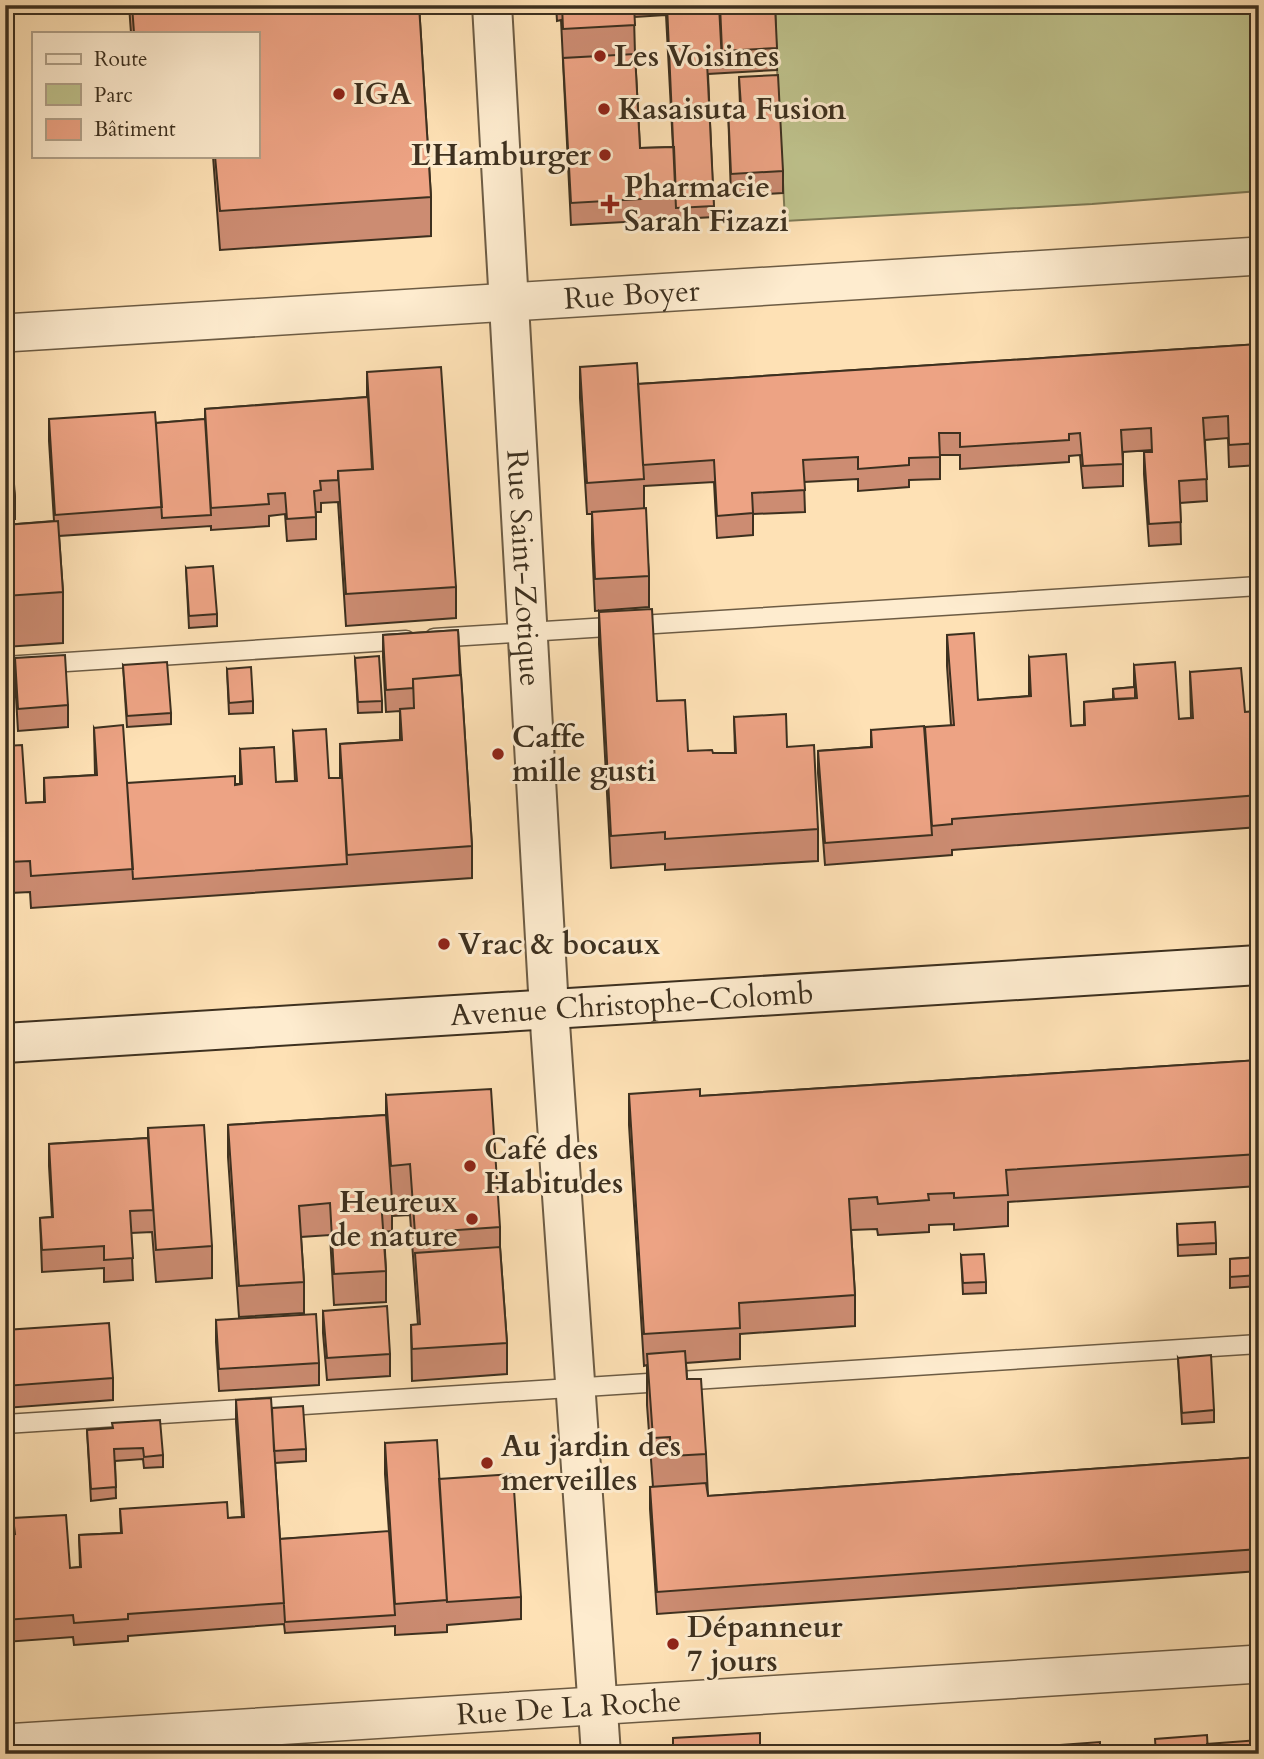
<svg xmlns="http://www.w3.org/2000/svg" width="1264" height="1759" viewBox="0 0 1264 1759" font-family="Cardo,serif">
<rect width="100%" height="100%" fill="#fee1b5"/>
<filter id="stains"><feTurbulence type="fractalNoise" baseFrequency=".00286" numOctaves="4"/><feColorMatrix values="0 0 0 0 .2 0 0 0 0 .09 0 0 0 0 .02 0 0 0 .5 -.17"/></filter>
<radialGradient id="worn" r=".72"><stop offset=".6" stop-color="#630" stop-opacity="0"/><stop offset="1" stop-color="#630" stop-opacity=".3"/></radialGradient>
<path fill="#bfc38d" stroke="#7e7a56" stroke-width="2" d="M 744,5 L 1254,5 L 1259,76 L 1259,191 L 1092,204 L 785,221 L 774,9 Z"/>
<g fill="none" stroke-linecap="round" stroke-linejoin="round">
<g stroke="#6d5c44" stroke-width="21">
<path id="service" d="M 434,638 L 1259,586
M 5,666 L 406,640
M 5,1424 L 1259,1344"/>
</g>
<g stroke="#6d5c44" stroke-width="40">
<g id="minor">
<path id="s1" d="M 5,333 L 1259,256"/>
<path id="s2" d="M 5,1743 L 1259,1664"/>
</g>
</g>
<g stroke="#6d5c44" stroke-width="42">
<g id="tertiary">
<path id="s3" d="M 492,5 L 549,1009 L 601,1754"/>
</g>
</g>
<g stroke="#3d301f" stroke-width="42">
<g id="secondary">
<path id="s4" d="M 5,1043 L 1259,965"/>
</g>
</g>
<use href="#service" stroke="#feeccf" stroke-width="18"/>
<use href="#minor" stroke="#feeccf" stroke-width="37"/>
<use href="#tertiary" stroke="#feeccf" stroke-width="38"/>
<use href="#secondary" stroke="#feeccf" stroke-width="38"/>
</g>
<path fill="#cc8c72" stroke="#3d301f" stroke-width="2" fill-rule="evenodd" d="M 129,5 L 419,5 L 431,197 L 431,236 L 220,250 L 213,156 L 257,156 L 257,33 L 131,33 Z
M 556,5 L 775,5 L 777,70 L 708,74 L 714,217 L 571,225 L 561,20 L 557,21 ZM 666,15 L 673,147 L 640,148 L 635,54 L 634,17 Z
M 1254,5 L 1259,5 L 1259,76 Z
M 739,77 L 783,171 L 783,193 L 731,196 L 728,107 L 740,106 Z
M 1259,344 L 1259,465 L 1229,467 L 1228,438 L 1205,440 L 1207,501 L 1180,503 L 1181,544 L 1149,546 L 1144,474 L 1144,452 L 1151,452 L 1151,450 L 1123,452 L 1123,486 L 1083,488 L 1080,455 L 1069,456 L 1069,462 L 960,469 L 960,455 L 940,455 L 940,479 L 909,480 L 909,487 L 858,491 L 858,479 L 804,482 L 805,512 L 753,514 L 753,535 L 717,538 L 714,482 L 644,486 L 644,508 L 649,576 L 649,607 L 595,611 L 592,543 L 592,514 L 587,514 L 580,398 L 580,367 L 638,384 Z
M 367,372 L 456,587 L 456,618 L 346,626 L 338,502 L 321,503 L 321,512 L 316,512 L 316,539 L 287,541 L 285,514 L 269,516 L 269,526 L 211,530 L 211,526 L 59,536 L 63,592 L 63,643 L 5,647 L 5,525 L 54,521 L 49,441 L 49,419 L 156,423 L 205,419 L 205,409 L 367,397 Z
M 5,419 L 15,497 L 15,519 L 5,520 Z
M 186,568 L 217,614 L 217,626 L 189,628 Z
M 599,612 L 657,701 L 688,751 L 713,753 L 735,753 L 734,717 L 787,747 L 818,829 L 818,861 L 665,870 L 665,864 L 611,868 L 599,644 Z
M 458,630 L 472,846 L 472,878 L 31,908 L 30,892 L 10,893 L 10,906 L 5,907 L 5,746 L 26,803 L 44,802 L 44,778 L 95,775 L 94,728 L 127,783 L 240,784 L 240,749 L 276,782 L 295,781 L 293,731 L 329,778 L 340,778 L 340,744 L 400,740 L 400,711 L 386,712 L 383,657 L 383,635 Z
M 947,635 L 978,700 L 1029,696 L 1029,657 L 1071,726 L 1084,725 L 1084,702 L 1113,699 L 1113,689 L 1134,687 L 1134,665 L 1179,719 L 1191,718 L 1190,672 L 1245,712 L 1259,711 L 1259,827 L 952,850 L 952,855 L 825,865 L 818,773 L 818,751 L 871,747 L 871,730 L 925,740 L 951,725 L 947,666 Z
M 15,658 L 68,705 L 68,727 L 18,731 L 15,680 Z
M 355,658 L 382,701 L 382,712 L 358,713 Z
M 123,665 L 171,713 L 171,724 L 127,727 Z
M 227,669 L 253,701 L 253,713 L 229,714 Z
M 1259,1060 L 1259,1186 L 1008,1202 L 1008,1226 L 954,1230 L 954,1224 L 929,1225 L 929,1232 L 878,1235 L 877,1229 L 851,1230 L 855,1295 L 855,1326 L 740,1334 L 740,1359 L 686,1363 L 687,1379 L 706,1454 L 708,1496 L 1259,1457 L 1259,1571 L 657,1614 L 650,1509 L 650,1487 L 653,1487 L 647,1405 L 647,1365 L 644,1366 L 629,1125 L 629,1094 L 700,1096 Z
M 386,1095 L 500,1227 L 500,1247 L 507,1343 L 507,1374 L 412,1381 L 411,1325 L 418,1325 L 410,1215 L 392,1216 L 392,1231 L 384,1232 L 386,1271 L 386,1302 L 334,1305 L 330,1235 L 301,1237 L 304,1282 L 304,1313 L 239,1317 L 228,1157 L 228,1125 L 386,1115 Z
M 148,1128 L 212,1246 L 212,1278 L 156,1282 L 152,1232 L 131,1233 L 133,1280 L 104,1282 L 104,1268 L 42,1272 L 40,1218 L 52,1217 L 49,1166 L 49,1144 L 148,1138 Z
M 1177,1224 L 1216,1243 L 1216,1254 L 1178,1256 Z
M 961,1255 L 986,1282 L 986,1293 L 963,1294 Z
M 1259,1257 L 1259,1286 L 1230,1288 L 1230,1259 Z
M 323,1311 L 390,1354 L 390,1376 L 327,1380 L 323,1333 Z
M 216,1320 L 319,1363 L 319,1385 L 219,1391 L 216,1342 Z
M 5,1330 L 113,1378 L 113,1400 L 5,1408 Z
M 1178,1358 L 1214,1410 L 1214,1422 L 1182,1424 Z
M 236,1400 L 272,1408 L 306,1449 L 306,1461 L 275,1463 L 280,1539 L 389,1532 L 385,1474 L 385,1443 L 439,1479 L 521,1597 L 521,1619 L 447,1625 L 447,1632 L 395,1635 L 395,1626 L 285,1633 L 284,1624 L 128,1636 L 128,1641 L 74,1645 L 73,1637 L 5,1642 L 5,1535 L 13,1534 L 13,1518 L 70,1568 L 80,1567 L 79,1535 L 121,1533 L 120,1509 L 228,1518 L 242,1517 L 236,1422 Z
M 112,1428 L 163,1455 L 163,1467 L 144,1468 L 143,1459 L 115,1461 L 116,1498 L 91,1501 L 87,1430 Z
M 5,1437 L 9,1466 L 9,1478 L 5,1478 Z"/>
<path fill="#eda384" stroke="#3d301f" stroke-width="2" d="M 132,5 L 419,5 L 431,197 L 220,211 L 215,156 L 257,156 L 257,33 L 134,33 Z
M 562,5 L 634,5 L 635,25 L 563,29 Z
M 667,5 L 719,5 L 722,62 L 707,62 L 714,206 L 676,208 Z
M 720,5 L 775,5 L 777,48 L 722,51 Z
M 1256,5 L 1259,5 L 1259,45 Z
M 635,54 L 640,148 L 674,147 L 676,197 L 571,203 L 563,58 Z
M 778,75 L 783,171 L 731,174 L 728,107 L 741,106 L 739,77 Z
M 1259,344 L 1259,443 L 1229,445 L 1228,416 L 1203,418 L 1207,479 L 1179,481 L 1181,522 L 1149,524 L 1144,452 L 1152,452 L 1151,428 L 1121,430 L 1123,464 L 1083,466 L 1080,433 L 1069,434 L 1069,440 L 960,447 L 960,433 L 939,433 L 940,457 L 909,458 L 909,465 L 858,469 L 858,457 L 803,460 L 805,490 L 752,493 L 753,513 L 717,516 L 714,460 L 643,465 L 638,384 Z
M 637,363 L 644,479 L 587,483 L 580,367 Z
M 441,367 L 456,587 L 346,594 L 338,471 L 373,469 L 367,372 Z
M 368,397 L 372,469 L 338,471 L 338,480 L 320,481 L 321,490 L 314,491 L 316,517 L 287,519 L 285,493 L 268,494 L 269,504 L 211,508 L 205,409 Z
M 155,412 L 162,507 L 55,515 L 49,419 Z
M 9,418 L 15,497 L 5,498 L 5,419 Z
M 205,419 L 211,515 L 162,518 L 156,423 Z
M 646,508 L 649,576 L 595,579 L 592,512 Z
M 58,521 L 63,592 L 5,596 L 5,525 Z
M 213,566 L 217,614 L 189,616 L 186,568 Z
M 652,609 L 657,701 L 685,700 L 688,751 L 712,750 L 713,753 L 736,753 L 734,717 L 786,714 L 787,747 L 814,745 L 818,829 L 665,839 L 665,832 L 611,836 L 599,612 Z
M 458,630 L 460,675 L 413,679 L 413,688 L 386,690 L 383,635 Z
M 974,633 L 978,700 L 1031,696 L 1029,657 L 1066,654 L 1071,726 L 1085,725 L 1084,702 L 1137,698 L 1134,665 L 1175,662 L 1179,719 L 1193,718 L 1190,672 L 1241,668 L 1245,712 L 1259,711 L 1259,795 L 952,819 L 952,824 L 932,826 L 925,727 L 954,725 L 947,635 Z
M 65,655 L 68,705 L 18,709 L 15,658 Z
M 379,656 L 382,701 L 358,702 L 355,658 Z
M 167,662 L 171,713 L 127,716 L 123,665 Z
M 251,667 L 253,701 L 229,703 L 227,669 Z
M 461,675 L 472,846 L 347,855 L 340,744 L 402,740 L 400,709 L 414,708 L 413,679 Z
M 1135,687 L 1135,698 L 1114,699 L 1113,689 Z
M 123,725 L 133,869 L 31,876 L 30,861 L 9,862 L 10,875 L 5,875 L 5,746 L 22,745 L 26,803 L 45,802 L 44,778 L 97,775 L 94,728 Z
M 924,726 L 932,835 L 825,843 L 818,751 L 872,747 L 871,730 Z
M 326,729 L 329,778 L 342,778 L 347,864 L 133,879 L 127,783 L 235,776 L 235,785 L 242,784 L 240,749 L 274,747 L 276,782 L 297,781 L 293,731 Z
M 1259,1060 L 1259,1154 L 1006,1170 L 1008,1195 L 954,1198 L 954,1193 L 928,1194 L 929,1200 L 878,1204 L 877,1197 L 849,1199 L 855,1295 L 739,1303 L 740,1328 L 644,1334 L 629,1094 L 700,1089 L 700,1096 Z
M 491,1089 L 500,1227 L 415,1233 L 410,1164 L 391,1166 L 386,1095 Z
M 386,1115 L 392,1200 L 381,1200 L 386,1271 L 334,1274 L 330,1203 L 299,1206 L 304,1282 L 239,1286 L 228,1125 Z
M 204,1125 L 212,1246 L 156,1250 L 148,1128 Z
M 148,1138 L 153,1210 L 130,1211 L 133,1258 L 104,1260 L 104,1246 L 42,1250 L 40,1218 L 53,1217 L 49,1144 Z
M 1215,1222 L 1216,1243 L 1178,1245 L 1177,1224 Z
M 500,1247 L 507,1343 L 412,1349 L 411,1325 L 420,1324 L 415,1253 Z
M 984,1254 L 986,1282 L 963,1283 L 961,1255 Z
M 1259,1257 L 1259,1275 L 1230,1277 L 1230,1259 Z
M 387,1306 L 390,1354 L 327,1358 L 323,1311 Z
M 316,1314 L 319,1363 L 219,1369 L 216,1320 Z
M 109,1323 L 113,1378 L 5,1386 L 5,1330 Z
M 685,1351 L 687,1379 L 701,1379 L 706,1454 L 671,1456 L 670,1437 L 653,1438 L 647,1354 Z
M 1211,1355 L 1214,1410 L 1182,1413 L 1178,1358 Z
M 271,1398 L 284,1603 L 128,1614 L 128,1619 L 74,1623 L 73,1615 L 5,1620 L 5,1535 L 15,1534 L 13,1518 L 66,1515 L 70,1568 L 81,1567 L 79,1535 L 122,1533 L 120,1509 L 227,1502 L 228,1518 L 244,1517 L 236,1400 Z
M 303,1406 L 306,1449 L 274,1451 L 272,1408 Z
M 160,1420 L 163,1455 L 144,1457 L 143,1448 L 114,1449 L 116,1487 L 91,1489 L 87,1430 L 113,1428 L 112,1423 Z
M 5,1437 L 7,1437 L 9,1466 L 5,1466 Z
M 437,1440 L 447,1600 L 395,1604 L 385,1443 Z
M 1259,1457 L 1259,1549 L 657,1592 L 650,1487 L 706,1483 L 708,1496 Z
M 513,1474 L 521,1597 L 447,1602 L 439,1479 Z
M 389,1531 L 395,1615 L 285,1622 L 280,1539 Z
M 760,1733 L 760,1754 L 673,1754 L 673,1738 Z
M 1207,1735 L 1208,1754 L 1156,1754 L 1155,1739 Z
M 1259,1740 L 1259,1754 L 1208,1754 L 1207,1744 Z
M 1100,1742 L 1100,1754 L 1047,1754 L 1047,1746 Z
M 1155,1748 L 1155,1754 L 1100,1754 L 1100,1752 Z
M 995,1750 L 996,1754 L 941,1754 Z"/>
<g fill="#8f2418" stroke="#feeccf" stroke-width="2.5">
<circle cx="600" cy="56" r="7"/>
<circle cx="339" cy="94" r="7"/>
<circle cx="604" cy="109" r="7"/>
<circle cx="605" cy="155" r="7"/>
<path d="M606.5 193.5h7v7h7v7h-7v7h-7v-7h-7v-7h7z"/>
<circle cx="498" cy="754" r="7"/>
<circle cx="444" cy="944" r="7"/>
<circle cx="470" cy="1166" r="7"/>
<circle cx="472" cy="1219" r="7"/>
<circle cx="487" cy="1463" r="7"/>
<circle cx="673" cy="1644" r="7"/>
</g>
<g text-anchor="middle" stroke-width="6" stroke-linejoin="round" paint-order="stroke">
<g font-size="30" font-weight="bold" fill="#3d301f" stroke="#feeccf" text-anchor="start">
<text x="614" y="66">Les Voisines</text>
<text x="353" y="104">IGA</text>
<text x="618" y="119">Kasaisuta Fusion</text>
<text x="591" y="165" text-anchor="end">L'Hamburger</text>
<text x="624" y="197">Pharmacie<tspan x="624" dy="34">Sarah Fizazi</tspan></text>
<text x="512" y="747">Caffe<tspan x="512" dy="34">mille gusti</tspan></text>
<text x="458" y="954">Vrac &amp; bocaux</text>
<text x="484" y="1159">Café des<tspan x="484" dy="34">Habitudes</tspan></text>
<text x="458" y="1212" text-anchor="end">Heureux<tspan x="458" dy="34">de nature</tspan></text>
<text x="501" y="1456">Au jardin des<tspan x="501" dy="34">merveilles</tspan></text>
<text x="687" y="1637">Dépanneur<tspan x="687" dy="34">7 jours</tspan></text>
</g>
<g font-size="30" fill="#3d301f" stroke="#feeccf">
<text dy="10" stroke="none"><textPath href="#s1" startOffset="628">Rue Boyer</textPath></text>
<text dy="10" stroke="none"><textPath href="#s3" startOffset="564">Rue Saint-Zotique</textPath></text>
<text dy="10" stroke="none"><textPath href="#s4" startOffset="628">Avenue Christophe-Colomb</textPath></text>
<text dy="10" stroke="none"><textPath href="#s2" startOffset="565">Rue De La Roche</textPath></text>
</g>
</g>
<rect width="1264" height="1759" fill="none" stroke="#fee1b5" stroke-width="28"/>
<rect x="7" y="7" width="1250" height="1745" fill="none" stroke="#3d301f" stroke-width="3.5"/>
<rect x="14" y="14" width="1236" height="1731" fill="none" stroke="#3d301f" stroke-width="2"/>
<rect x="32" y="32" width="228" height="126" fill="#feeccf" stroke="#b1a189" stroke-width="2"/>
<rect x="46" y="54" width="35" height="10" fill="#feeccf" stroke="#b1a189" stroke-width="2"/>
<text x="94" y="66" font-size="21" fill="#3d301f">Route</text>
<rect x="46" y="84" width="35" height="21" fill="#bfc38d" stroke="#b1a189" stroke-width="2"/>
<text x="94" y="102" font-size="21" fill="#3d301f">Parc</text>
<rect x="46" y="119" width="35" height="21" fill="#eda384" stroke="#b1a189" stroke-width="2"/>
<text x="94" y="136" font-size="21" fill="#3d301f">Bâtiment</text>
<rect width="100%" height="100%" filter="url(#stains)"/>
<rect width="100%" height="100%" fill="url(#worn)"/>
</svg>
